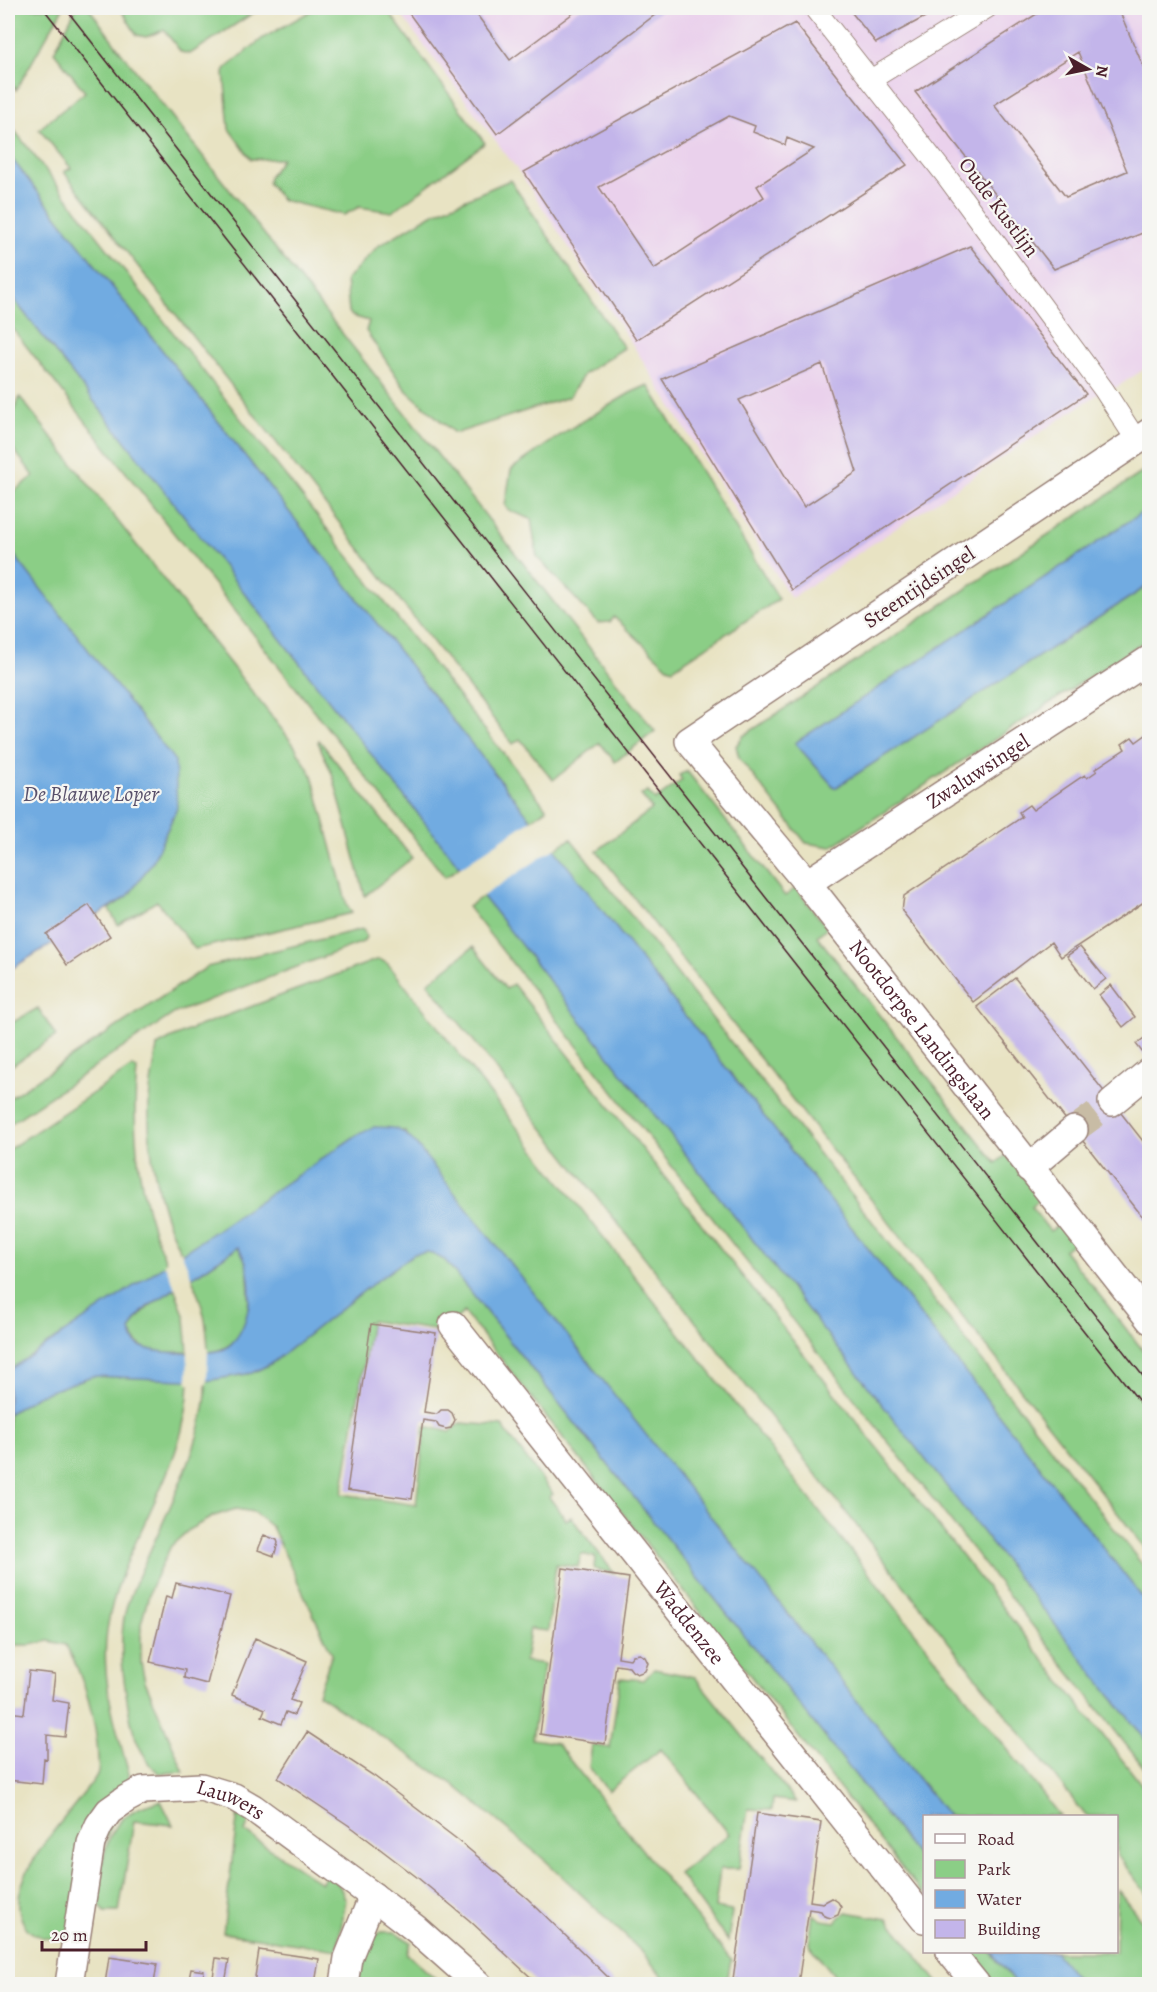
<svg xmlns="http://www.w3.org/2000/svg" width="1157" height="1992" viewBox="0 0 1157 1992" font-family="Alegreya,serif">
<rect width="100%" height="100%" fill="#f6f6f2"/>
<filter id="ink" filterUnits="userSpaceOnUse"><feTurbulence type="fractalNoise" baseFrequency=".0167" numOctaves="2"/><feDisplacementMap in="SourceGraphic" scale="12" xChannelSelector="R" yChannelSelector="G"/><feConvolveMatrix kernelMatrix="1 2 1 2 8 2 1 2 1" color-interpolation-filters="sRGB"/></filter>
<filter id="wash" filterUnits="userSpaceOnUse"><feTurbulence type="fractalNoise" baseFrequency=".008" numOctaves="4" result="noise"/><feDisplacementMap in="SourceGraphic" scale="24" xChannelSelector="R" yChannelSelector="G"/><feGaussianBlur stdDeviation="1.35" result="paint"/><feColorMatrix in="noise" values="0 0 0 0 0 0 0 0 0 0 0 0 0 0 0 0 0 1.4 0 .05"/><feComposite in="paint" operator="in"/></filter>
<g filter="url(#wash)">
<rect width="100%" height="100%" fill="#e8e3c3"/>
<path fill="#ead1ec" d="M 396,8 L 1148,8 L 1150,12 L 1149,366 L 1117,387 L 1104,390 L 791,598 L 631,342 L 520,173 Z"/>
<path fill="#8bce86" stroke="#6a7658" stroke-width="1.5" d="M 8,8 L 63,8 L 16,90 L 8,79 Z
M 76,8 L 89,8 L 121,52 L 655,731 L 615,762 L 600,743 L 553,780 L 520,739 L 513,744 L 64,172 L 71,168 L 39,129 L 85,92 L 54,52 Z
M 120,8 L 261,8 L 190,54 L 181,52 L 164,30 L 146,37 L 137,35 Z
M 316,8 L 386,8 L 485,143 L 392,212 L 359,207 L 344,215 L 282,200 L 268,183 L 269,177 L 282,159 L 251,159 L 229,129 L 224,72 L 226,68 L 263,38 Z
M 11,126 L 547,809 L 531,820 L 8,154 L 8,132 Z
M 510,180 L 624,348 L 584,374 L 569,397 L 457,433 L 453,432 L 405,389 L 366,331 L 369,321 L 352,316 L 349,312 L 346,280 L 378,246 L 432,214 Z
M 8,292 L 460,867 L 445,877 L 8,323 Z
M 648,385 L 779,599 L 673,669 L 668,667 L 614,617 L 610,622 L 598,623 L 537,557 L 531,519 L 508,510 L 505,505 L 511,470 L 513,468 L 568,430 L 630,393 Z
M 20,397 L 294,745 L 312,775 L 347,905 L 352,913 L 195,949 L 157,901 L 118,925 L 109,909 L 128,896 L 153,861 L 177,808 L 80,642 L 8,547 L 8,496 L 34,476 L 8,442 L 8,427 Z
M 1149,468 L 1149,508 L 795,743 L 835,788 L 1149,585 L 1149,638 L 831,847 L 806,843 L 739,758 L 736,746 L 743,736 Z
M 319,740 L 412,858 L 365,896 L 333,776 L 318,742 Z
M 687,771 L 785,896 L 796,888 L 827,928 L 817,936 L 996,1163 L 1006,1155 L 1040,1199 L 1031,1207 L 1050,1231 L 1060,1224 L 1074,1242 L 1064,1250 L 1149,1358 L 1149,1553 L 597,851 L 652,809 L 641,795 L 648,792 L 655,800 L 682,780 L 679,775 Z
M 571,839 L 1149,1573 L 1149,1606 L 554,849 Z
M 483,896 L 1149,1744 L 1149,1774 L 468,907 Z
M 363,929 L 366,937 L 363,942 L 175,1013 L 8,1125 L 8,1099 L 207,967 Z
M 473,947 L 506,989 L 513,984 L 1149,1794 L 1149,1897 L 1117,1855 L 1116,1816 L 1086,1816 L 428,983 Z
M 376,960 L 381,960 L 388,964 L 1060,1816 L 948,1816 L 404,1131 L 357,1135 L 182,1254 C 159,1213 147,1149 149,1102 C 150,1083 155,1064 157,1046 L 170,1039 L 199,1026 Z
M 38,1008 L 56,1036 L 8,1068 L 8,1025 Z
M 132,1067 L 137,1069 C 131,1136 139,1203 167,1264 L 8,1371 L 8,1150 Z
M 238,1247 C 241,1251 244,1255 246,1259 C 248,1265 248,1272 248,1278 C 251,1310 247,1349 208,1352 C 207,1320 203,1307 192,1278 Z
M 428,1252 L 445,1260 L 864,1786 L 924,1865 L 924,1896 L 464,1312 L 442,1331 L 371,1321 L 342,1494 L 416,1505 L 425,1426 L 450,1432 L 461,1423 L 502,1426 L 553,1494 L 549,1497 L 566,1520 L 571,1517 L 614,1573 L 594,1569 L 595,1557 L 581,1554 L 578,1567 L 556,1564 L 548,1631 L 530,1629 L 525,1661 L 544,1664 L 532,1739 L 556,1743 L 731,1960 L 727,1982 L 740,1984 L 669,1984 L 642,1952 L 547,1862 L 454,1785 L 318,1694 L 332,1654 L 272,1527 L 253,1512 L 236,1509 L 214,1516 L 190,1529 L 171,1546 L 151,1587 L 141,1624 L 141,1663 L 145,1681 L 184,1772 L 158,1773 C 137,1752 131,1728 127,1699 C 122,1670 119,1642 125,1613 C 129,1595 138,1578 145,1562 C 166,1514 209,1432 206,1381 L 252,1373 L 272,1363 L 375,1282 L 414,1254 Z
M 175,1289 L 185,1318 L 188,1352 C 164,1352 140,1356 130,1331 C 140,1310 156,1301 175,1289 Z
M 92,1376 L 189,1380 C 188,1471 120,1542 107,1630 C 100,1678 116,1728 129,1774 L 129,1782 L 64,1940 C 47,1939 29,1938 22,1920 C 5,1881 58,1827 80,1798 C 85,1791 96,1780 98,1772 C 99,1768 98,1762 98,1758 C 97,1722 84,1677 66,1645 L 49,1641 L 30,1645 L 8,1645 L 8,1414 L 37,1396 Z
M 654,1669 L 695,1677 L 796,1802 L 773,1799 L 772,1810 L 748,1809 L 739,1869 L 720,1869 L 715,1908 L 732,1911 L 728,1941 L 679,1874 L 729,1834 L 661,1749 L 608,1791 L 589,1767 L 592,1745 L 610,1748 L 620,1678 L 644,1680 Z
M 161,1801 L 173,1825 L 134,1821 L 119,1912 L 105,1912 L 98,1902 C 102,1867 101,1825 139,1808 C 146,1805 154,1803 161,1801 Z
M 238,1812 L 249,1821 L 245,1832 L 321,1883 L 327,1874 L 339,1885 L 346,1900 L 337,1950 L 223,1933 Z
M 1117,1889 L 1149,1930 L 1149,1984 L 1081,1984 L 1055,1952 L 1116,1952 Z
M 846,1912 L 888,1919 L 938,1983 L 934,1984 L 841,1984 L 809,1944 L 813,1914 L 822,1920 L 835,1922 Z
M 381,1932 L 395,1932 L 411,1942 L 407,1954 L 442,1984 L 358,1984 L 363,1952 L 368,1941 Z
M 968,1952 L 990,1952 L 1016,1984 L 994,1984 Z"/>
<path fill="#71abe1" stroke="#5e6586" stroke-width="1.5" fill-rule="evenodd" d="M 8,154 L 1149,1606 L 1149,1744 L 8,292 Z
M 1149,508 L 1149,585 L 835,788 L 795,743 Z
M 8,547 L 175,761 L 177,808 L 153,861 L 128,896 L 8,971 Z
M 374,1127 C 395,1127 401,1128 415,1143 L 948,1816 L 924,1816 L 924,1865 L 864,1786 L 445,1260 L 428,1252 L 414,1254 L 375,1282 L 272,1363 L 252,1373 L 206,1381 L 92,1376 L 37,1396 L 8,1414 L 8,1371 L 357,1135 ZM 238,1247 C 256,1272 254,1329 226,1348 C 213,1356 147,1355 136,1343 C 133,1340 132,1335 130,1331 L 137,1318 L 147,1307 Z
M 991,1952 L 1055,1952 L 1081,1984 L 1016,1984 Z"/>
<path fill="#e8e3c3" d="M 534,818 L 557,847 L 480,898 L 458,869 Z
M 181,1251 L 193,1280 L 177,1292 L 164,1263 Z
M 188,1349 L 208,1349 L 207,1384 L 187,1383 Z"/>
<g id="blocks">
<path fill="#c3b5ea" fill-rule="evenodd" d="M 405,8 L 472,8 L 510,60 L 580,8 L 664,8 L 497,134 Z
M 848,8 L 942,8 L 876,43 Z
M 1046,8 L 1118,8 L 1150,82 L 1150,230 L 1054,269 L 915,92 ZM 1078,52 L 1127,171 L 1066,197 L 994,105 Z
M 795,23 L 907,165 L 636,340 L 524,172 ZM 729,116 L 755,126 L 753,132 L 785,145 L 787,138 L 814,149 L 757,186 L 764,197 L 654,269 L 599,187 Z
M 970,246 L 1086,394 L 792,590 L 662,379 ZM 822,364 L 857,472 L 804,507 L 739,400 Z
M 1150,732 L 1150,898 L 1061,957 L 1051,942 L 973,1002 L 902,911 L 904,896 L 1022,817 L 1019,812 L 1029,805 L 1033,810 L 1080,778 L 1085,775 L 1087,778 L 1097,771 L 1095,769 L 1125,749 L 1122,744 L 1132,737 L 1136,742 Z
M 89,905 L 110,936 L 67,965 L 46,934 Z
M 1080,947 L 1106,979 L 1093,989 L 1067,956 Z
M 1015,978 L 1150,1150 L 1150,1226 L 977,1007 Z
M 1111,985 L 1135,1017 L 1123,1027 L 1099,995 Z
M 1150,1034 L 1150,1054 L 1146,1057 L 1136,1044 Z
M 371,1324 L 436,1333 L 424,1412 L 437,1414 L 441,1410 L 448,1410 L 452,1413 L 455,1420 L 451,1428 L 446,1429 L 439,1427 L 436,1422 L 423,1420 L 412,1499 L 347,1490 Z
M 264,1535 L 277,1540 L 278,1543 L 274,1556 L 258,1550 Z
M 563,1568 L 629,1578 L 618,1657 L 630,1659 L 633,1655 L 640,1654 L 645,1657 L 648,1663 L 645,1671 L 637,1674 L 632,1671 L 629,1667 L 616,1665 L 605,1744 L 540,1734 Z
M 176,1583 L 230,1596 L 207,1684 L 184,1678 L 185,1670 L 150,1662 L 166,1596 L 172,1598 Z
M 255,1638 L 307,1661 L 290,1700 L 299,1703 L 294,1715 L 286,1712 L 281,1724 L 262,1716 L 265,1709 L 232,1695 Z
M 29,1671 L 55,1674 L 52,1700 L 69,1703 L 65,1737 L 47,1735 L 47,1759 L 44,1758 L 42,1784 L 8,1780 L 8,1712 L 24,1714 Z
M 307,1732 L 374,1776 L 458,1840 L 528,1899 L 615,1984 L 538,1984 L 469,1920 L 418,1878 L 354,1829 L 278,1778 Z
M 757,1813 L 821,1822 L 810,1901 L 823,1903 L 832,1898 L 838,1902 L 841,1907 L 838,1915 L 831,1918 L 824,1916 L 821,1911 L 809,1909 L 798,1984 L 771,1984 L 733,1979 Z
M 259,1950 L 319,1959 L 315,1984 L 254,1984 Z
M 109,1957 L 157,1964 L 154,1984 L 105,1984 Z
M 216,1958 L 229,1960 L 225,1984 L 212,1984 Z
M 191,1969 L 204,1971 L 202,1984 L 188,1984 Z"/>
</g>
</g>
<g filter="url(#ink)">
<use href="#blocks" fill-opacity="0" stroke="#998177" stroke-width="1.5"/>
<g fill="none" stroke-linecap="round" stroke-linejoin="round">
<path stroke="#c8bca5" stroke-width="27" stroke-dasharray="27 14" stroke-linecap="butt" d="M 1074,1130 L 1112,1102"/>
<g stroke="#998177" stroke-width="22">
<path id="pedestrian" d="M 814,8 L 947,177 L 1104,390 L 1137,441
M 872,79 L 987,8"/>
</g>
<g stroke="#998177" stroke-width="30">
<g id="minor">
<path id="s1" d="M 1150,432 L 689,741 L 807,883 L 1150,1320"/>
<path id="s2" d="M 807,883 L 1150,659"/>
<path d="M 1112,1102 L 1150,1071"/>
<path d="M 1029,1168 L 1074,1130"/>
<path id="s3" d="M 453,1325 L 924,1919"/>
<path d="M 950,1952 L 976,1984"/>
<path id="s4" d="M 69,1984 L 91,1843 L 99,1825 L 109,1811 L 126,1799 L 143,1790 L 201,1787 L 234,1797 L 253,1808 L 373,1896 L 416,1929 L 478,1984"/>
<path d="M 344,1984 L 348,1958 L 373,1896"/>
</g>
</g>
<use href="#pedestrian" stroke="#fff" stroke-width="20"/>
<use href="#minor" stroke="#fff" stroke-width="27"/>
<path stroke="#4a1f2b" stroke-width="1.5" d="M 43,8 L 1150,1415
M 65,8 L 1150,1385"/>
</g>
</g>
<g text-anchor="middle" stroke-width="4.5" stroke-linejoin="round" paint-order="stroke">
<g font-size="21" fill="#4a1f2b" stroke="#f6f6f2">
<text transform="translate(999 207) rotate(53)" y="7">Oude Kustlijn</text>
<text transform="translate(919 587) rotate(-34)" y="7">Steentijdsingel</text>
<text dy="7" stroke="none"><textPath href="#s2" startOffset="204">Zwaluwsingel</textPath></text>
<text dy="7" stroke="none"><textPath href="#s1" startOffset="926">Nootdorpse Landingslaan</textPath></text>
<text dy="7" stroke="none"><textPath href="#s3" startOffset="380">Waddenzee</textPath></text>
<text dy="7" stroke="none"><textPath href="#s4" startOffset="310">Lauwers</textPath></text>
</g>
<g font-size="22" font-style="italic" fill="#58506b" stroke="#f6f6f2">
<text x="91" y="801">De Blauwe Loper</text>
</g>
</g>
<rect width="1157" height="1992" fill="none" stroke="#f6f6f2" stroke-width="30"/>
<rect x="923" y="1815" width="195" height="138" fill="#f6f6f2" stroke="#b1a0a2" stroke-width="1.5"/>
<rect x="935" y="1834" width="30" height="9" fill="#ffffff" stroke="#b1a0a2" stroke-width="1.5"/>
<text x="977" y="1845" font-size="18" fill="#4a1f2b">Road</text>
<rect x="935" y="1860" width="30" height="18" fill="#8bce86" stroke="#b1a0a2" stroke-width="1.5"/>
<text x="977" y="1875" font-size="18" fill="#4a1f2b">Park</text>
<rect x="935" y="1890" width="30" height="18" fill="#71abe1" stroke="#b1a0a2" stroke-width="1.5"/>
<text x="977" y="1905" font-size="18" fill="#4a1f2b">Water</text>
<rect x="935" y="1920" width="30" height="18" fill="#c3b5ea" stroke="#b1a0a2" stroke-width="1.5"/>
<text x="977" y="1935" font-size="18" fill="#4a1f2b">Building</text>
<g transform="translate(1088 69) rotate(99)" stroke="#f6f6f2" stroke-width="4.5" paint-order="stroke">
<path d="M0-4.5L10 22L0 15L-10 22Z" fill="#4a1f2b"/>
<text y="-9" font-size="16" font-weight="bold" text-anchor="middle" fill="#4a1f2b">N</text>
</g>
<path d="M42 1941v9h104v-9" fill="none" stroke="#4a1f2b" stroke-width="3"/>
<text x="51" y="1941" font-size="18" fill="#4a1f2b" stroke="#f6f6f2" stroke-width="4.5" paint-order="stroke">20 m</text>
</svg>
